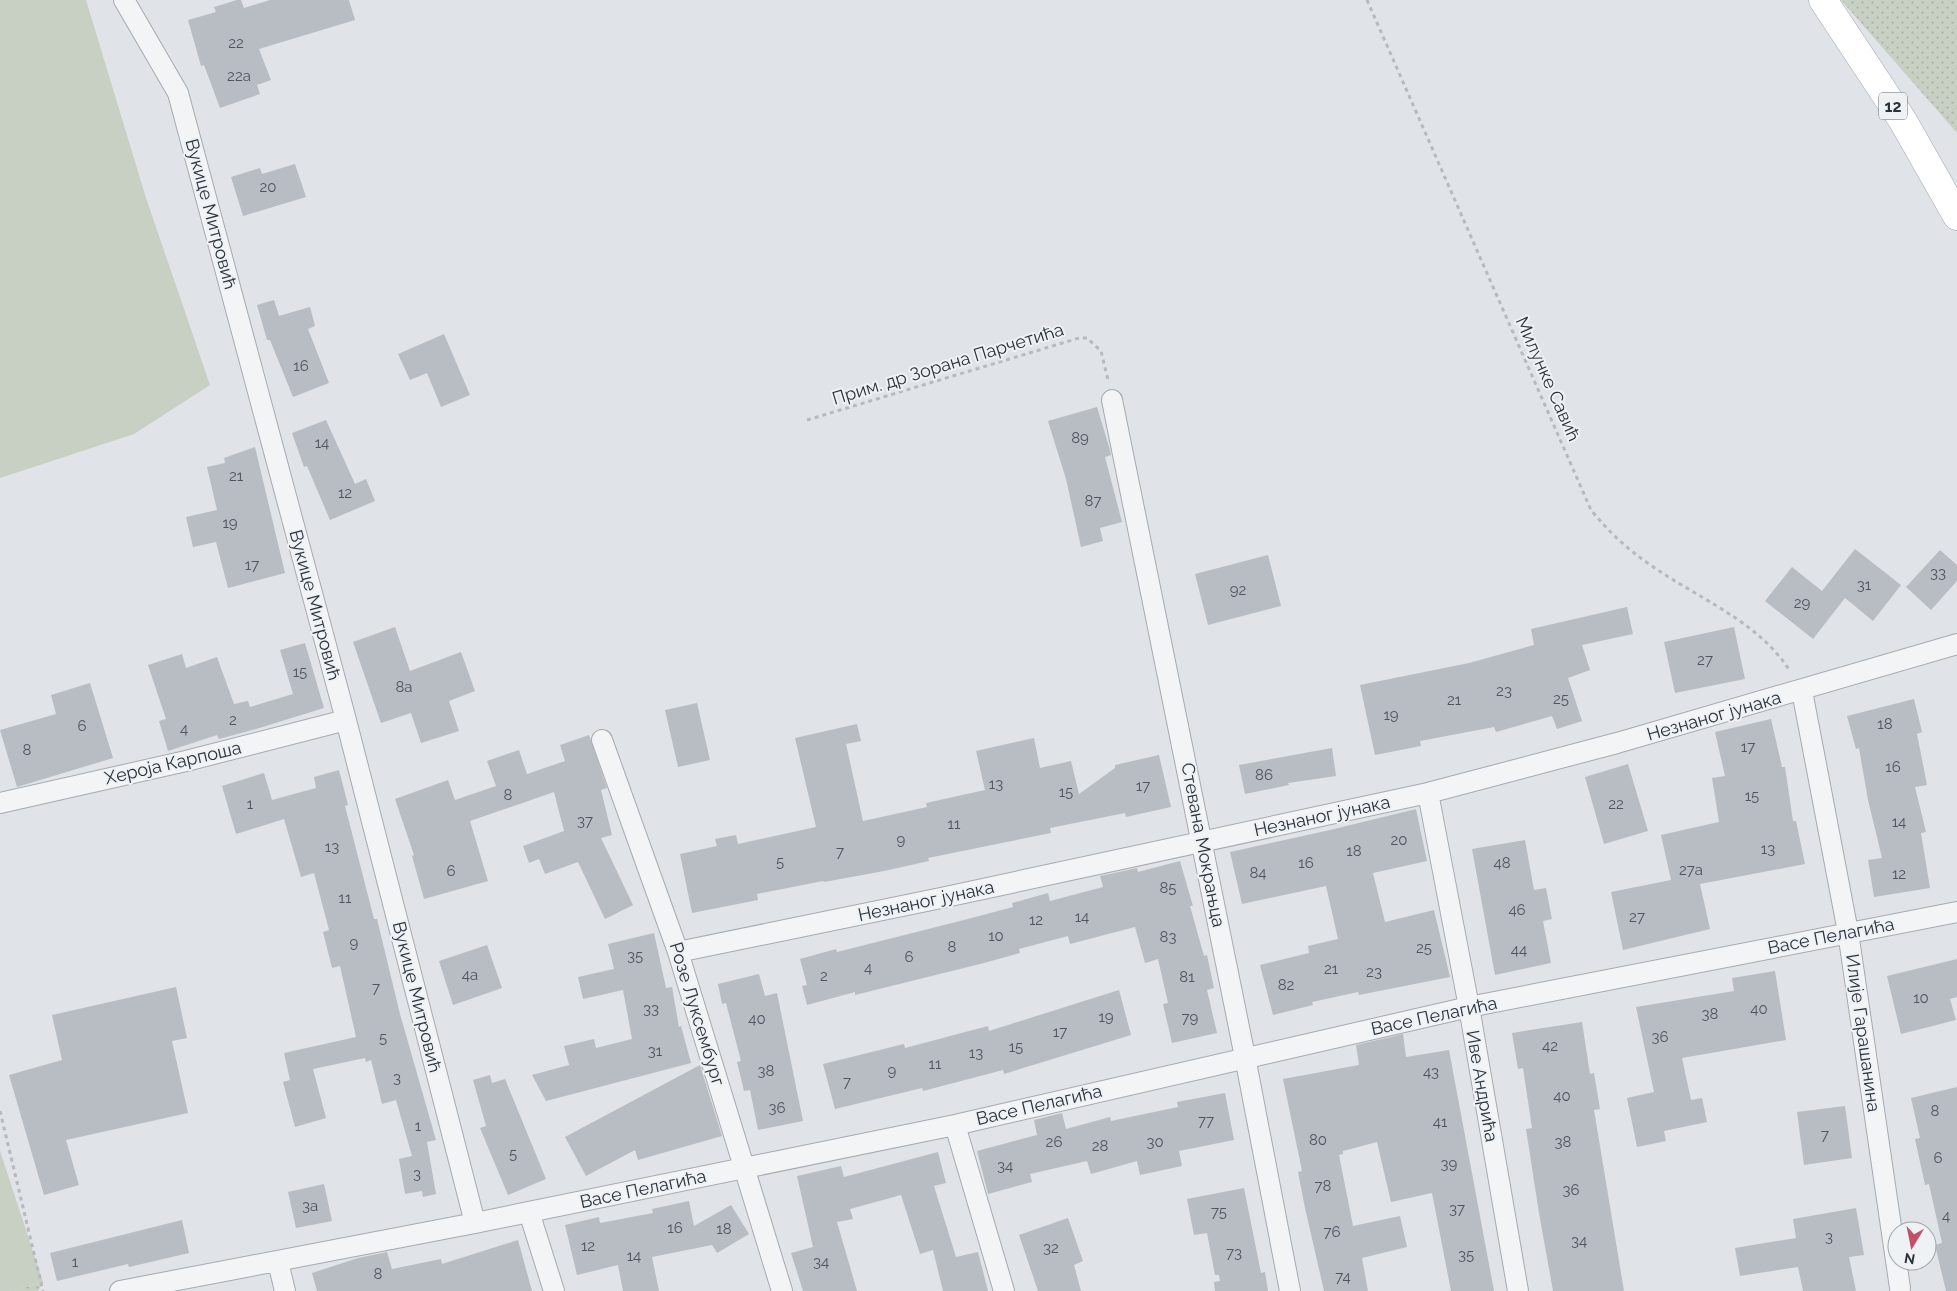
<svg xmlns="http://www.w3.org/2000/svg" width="1957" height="1291" viewBox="0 0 1957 1291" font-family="Raleway,sans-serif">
<defs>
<pattern id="grass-dots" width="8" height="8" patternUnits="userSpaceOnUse" patternTransform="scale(1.25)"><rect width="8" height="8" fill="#c7d0c2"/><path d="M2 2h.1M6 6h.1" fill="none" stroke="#abb3a8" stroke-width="1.8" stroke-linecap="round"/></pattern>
</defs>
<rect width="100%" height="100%" fill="#e0e3e7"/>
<path fill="url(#grass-dots)" d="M 1841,0 L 1957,0 L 1957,133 Z
M 43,1282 L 38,1291 L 9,1291 Z"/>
<path fill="#c7d0c2" d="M 0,0 L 86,0 L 146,198 L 210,385 L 134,434 L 0,478 Z
M 0,1151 L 43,1282 L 9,1291 L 0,1291 Z"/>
<path fill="#b8bdc4" d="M 237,0 L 241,0 L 244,8 L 270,0 L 349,0 L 355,20 L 259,49 L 271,80 L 257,85 L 260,94 L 220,108 L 204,65 L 201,66 L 188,20 L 216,12 L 214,7 Z
M 295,164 L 306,197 L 243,216 L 231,177 L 260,168 L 262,174 Z
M 274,300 L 279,316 L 310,307 L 315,326 L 308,329 L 329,383 L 293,397 L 270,340 L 267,340 L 257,305 Z
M 444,334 L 470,395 L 441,407 L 427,373 L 410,380 L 398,354 Z
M 1097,407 L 1110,450 L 1111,455 L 1105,457 L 1122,522 L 1100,528 L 1103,541 L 1081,547 L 1066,479 L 1048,421 Z
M 326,420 L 355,484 L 366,479 L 375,501 L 330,520 L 307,466 L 304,467 L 292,433 Z
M 255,447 L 285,573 L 228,588 L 216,542 L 193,547 L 186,517 L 217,510 L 207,467 L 225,463 L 224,458 Z
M 1855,549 L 1901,585 L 1873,621 L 1845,598 L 1813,639 L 1765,601 L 1792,567 L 1822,591 Z
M 1940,550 L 1957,565 L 1957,581 L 1931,610 L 1906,587 Z
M 1268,555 L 1281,606 L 1208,625 L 1195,574 Z
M 1627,607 L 1633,634 L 1582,645 L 1590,670 L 1568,678 L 1582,721 L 1557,729 L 1552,716 L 1496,732 L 1494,727 L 1420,741 L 1421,746 L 1375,755 L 1360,685 L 1469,663 L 1534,645 L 1531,629 Z
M 395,627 L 410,671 L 461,652 L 475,691 L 449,701 L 459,731 L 421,743 L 411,713 L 381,723 L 353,642 Z
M 1734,627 L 1745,679 L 1675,693 L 1664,642 Z
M 305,643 L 324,708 L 256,729 L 219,739 L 217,735 L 168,751 L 159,721 L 166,719 L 148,665 L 182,654 L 186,668 L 217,657 L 234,704 L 248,701 L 250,707 L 293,694 L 280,650 Z
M 90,683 L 113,758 L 17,787 L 0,730 L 56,714 L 51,695 Z
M 1914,699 L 1922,732 L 1917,734 L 1927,785 L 1915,787 L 1926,832 L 1921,833 L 1930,888 L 1874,897 L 1868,860 L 1882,858 L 1868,800 L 1859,748 L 1856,749 L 1847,716 Z
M 697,703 L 710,760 L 678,767 L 665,710 Z
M 1771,719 L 1782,767 L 1785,767 L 1793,821 L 1796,821 L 1805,864 L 1700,884 L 1710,929 L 1623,950 L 1611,892 L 1671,880 L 1661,835 L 1719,822 L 1712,778 L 1725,776 L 1715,732 Z
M 857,724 L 861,741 L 846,744 L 863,821 L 927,807 L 926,803 L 985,790 L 976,751 L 1034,738 L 1040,768 L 1071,761 L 1079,794 L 1115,768 L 1115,765 L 1159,755 L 1171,807 L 1126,817 L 1125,813 L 1050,828 L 1051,833 L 928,858 L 929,861 L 884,871 L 824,882 L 823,881 L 757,894 L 758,900 L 692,913 L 680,854 L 717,846 L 715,839 L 736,835 L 738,844 L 816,827 L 795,738 Z
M 589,735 L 607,788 L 601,790 L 612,835 L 601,838 L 633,905 L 605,919 L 578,862 L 545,874 L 539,859 L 529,863 L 523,846 L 564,831 L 554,792 L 470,821 L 488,881 L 424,899 L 412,856 L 414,855 L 395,799 L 448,780 L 455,800 L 496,786 L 487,761 L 519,750 L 527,774 L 565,761 L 560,745 Z
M 1332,748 L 1336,776 L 1288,783 L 1289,785 L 1245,794 L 1239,765 Z
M 1628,764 L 1648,831 L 1604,844 L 1585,777 Z
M 339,770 L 348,805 L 345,806 L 374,919 L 377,919 L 400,1014 L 436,1140 L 427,1142 L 436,1194 L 423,1197 L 422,1191 L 405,1194 L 399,1159 L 412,1156 L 396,1100 L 382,1104 L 371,1060 L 366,1062 L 365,1058 L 313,1069 L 326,1118 L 295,1127 L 283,1082 L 290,1080 L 284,1053 L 356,1037 L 340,966 L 332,968 L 323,932 L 329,930 L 314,873 L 301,877 L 284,819 L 236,834 L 222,786 L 264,773 L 272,800 L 316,788 L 314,777 Z
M 1416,809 L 1427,861 L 1373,873 L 1385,922 L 1434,910 L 1450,977 L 1359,995 L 1358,992 L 1312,1002 L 1313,1005 L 1273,1015 L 1260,965 L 1309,953 L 1308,946 L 1338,939 L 1326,886 L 1242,904 L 1230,852 L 1330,830 Z
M 1525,840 L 1534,890 L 1546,888 L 1552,919 L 1543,921 L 1551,963 L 1495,975 L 1472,849 Z
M 1180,861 L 1193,906 L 1190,906 L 1204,956 L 1207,955 L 1214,988 L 1207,990 L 1217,1033 L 1172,1043 L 1163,1004 L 1168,1003 L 1158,959 L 1145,963 L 1135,927 L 1070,944 L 1068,936 L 1019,949 L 1020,953 L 984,963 L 855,995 L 855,992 L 807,1005 L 802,986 L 807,985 L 800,959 L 836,949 L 837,952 L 964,920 L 1013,907 L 1012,903 L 1048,893 L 1050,901 L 1103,887 L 1100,876 L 1137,868 L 1138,872 Z
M 654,933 L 666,988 L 672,987 L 679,1027 L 681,1026 L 691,1063 L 546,1101 L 532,1075 L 569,1065 L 564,1046 L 594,1039 L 596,1048 L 632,1039 L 623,990 L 583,999 L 578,977 L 614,969 L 608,944 Z
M 487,945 L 502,988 L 453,1005 L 439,961 Z
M 1957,959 L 1957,997 L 1950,999 L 1956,1020 L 1901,1034 L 1887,976 Z
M 1775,971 L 1786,1040 L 1682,1058 L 1691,1100 L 1702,1098 L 1707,1122 L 1664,1131 L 1666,1141 L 1637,1147 L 1627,1098 L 1654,1092 L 1636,1007 L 1734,991 L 1732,978 Z
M 759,974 L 765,996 L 777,993 L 803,1121 L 758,1130 L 750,1090 L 744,1091 L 737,1062 L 741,1061 L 726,1003 L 722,1004 L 718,984 Z
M 176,987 L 187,1038 L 172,1041 L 188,1113 L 66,1140 L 79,1185 L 44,1195 L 9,1075 L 62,1060 L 52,1015 Z
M 1119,990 L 1131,1035 L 1004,1074 L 1003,1070 L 923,1091 L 922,1088 L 835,1109 L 823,1064 L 904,1044 L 905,1048 L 988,1026 L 989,1031 Z
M 1582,1022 L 1590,1074 L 1594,1073 L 1600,1109 L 1594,1110 L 1624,1291 L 1553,1291 L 1539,1213 L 1526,1129 L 1532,1128 L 1523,1068 L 1518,1069 L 1512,1033 Z
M 1403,1034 L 1406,1057 L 1449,1050 L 1494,1291 L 1451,1291 L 1432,1193 L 1391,1202 L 1377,1142 L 1343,1151 L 1343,1154 L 1339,1155 L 1353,1226 L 1400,1216 L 1407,1247 L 1362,1258 L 1368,1291 L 1324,1291 L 1305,1208 L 1298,1172 L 1302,1171 L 1283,1079 L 1359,1065 L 1356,1045 Z
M 700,1065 L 722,1136 L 638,1160 L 635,1150 L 586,1176 L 565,1137 Z
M 490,1075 L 492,1083 L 505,1079 L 546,1179 L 508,1195 L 480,1128 L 486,1126 L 473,1080 Z
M 1957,1087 L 1957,1291 L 1946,1291 L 1935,1245 L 1942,1243 L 1929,1184 L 1925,1185 L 1915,1139 L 1920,1138 L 1911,1098 Z
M 1225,1093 L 1234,1140 L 1179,1151 L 1182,1166 L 1140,1175 L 1137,1161 L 1091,1174 L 1087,1161 L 1030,1174 L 1032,1182 L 988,1194 L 977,1151 L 1037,1135 L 1034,1120 L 1062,1113 L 1066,1129 L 1110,1117 L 1111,1121 L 1178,1107 L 1177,1102 Z
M 1845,1106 L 1852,1158 L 1804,1165 L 1797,1112 Z
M 938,1152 L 946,1183 L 934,1186 L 956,1257 L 978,1252 L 988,1291 L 943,1291 L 933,1250 L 920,1254 L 901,1195 L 850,1209 L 853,1219 L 837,1222 L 857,1291 L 803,1291 L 791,1253 L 813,1247 L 797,1176 L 841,1166 L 844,1177 Z
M 324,1184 L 332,1221 L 296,1228 L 288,1192 Z
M 1244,1188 L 1261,1273 L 1265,1272 L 1268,1291 L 1215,1291 L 1214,1282 L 1220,1281 L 1219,1275 L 1215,1275 L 1207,1233 L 1194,1235 L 1187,1199 Z
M 689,1201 L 694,1226 L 731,1205 L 749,1234 L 717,1253 L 712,1245 L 652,1257 L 659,1291 L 623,1291 L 618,1265 L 577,1275 L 565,1225 L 599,1217 L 600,1223 L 653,1213 L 652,1209 Z
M 1856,1208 L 1864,1255 L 1849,1257 L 1856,1291 L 1803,1291 L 1798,1267 L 1740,1276 L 1735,1248 L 1796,1238 L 1793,1219 Z
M 1068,1218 L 1083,1261 L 1074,1265 L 1081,1291 L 1038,1291 L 1019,1235 Z
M 182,1220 L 189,1253 L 129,1267 L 128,1264 L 57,1281 L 50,1253 Z
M 518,1240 L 532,1291 L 317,1291 L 312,1273 L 358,1258 L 387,1252 L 392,1269 L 441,1259 L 442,1264 Z"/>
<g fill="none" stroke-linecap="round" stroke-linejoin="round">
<g stroke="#a6aab1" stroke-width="22">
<path id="street" d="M 124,0 L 178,93 L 346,720 L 475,1223
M 1112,400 L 1245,1057 L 1290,1291
M 1802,691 L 1848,932 L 1900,1288
M 602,740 L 678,952 L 782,1291
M 1428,793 L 1469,1007 L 1518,1291
M 0,803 L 186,761 L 346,720
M 678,952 L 941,898 L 1428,793 L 1617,743 L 1957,644
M 955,1125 L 1004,1291
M 529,1212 L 554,1291
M 278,1262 L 285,1291
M 120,1291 L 475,1223 L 955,1125 L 1469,1007 L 1957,912"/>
</g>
<g stroke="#a1a8b2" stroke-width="29">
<path id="primary" d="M 1823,0 L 1903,121 L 1957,216"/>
</g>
<path stroke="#b6babe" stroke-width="3" stroke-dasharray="4 4" stroke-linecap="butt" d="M 1367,0 L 1591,510 C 1609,532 1628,550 1652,566 C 1699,599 1758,621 1790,671
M 807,420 L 1079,338 L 1087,338 L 1101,351 L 1108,380
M 0,1111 L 43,1291"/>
<use href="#street" stroke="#f2f4f6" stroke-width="20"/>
<use href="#primary" stroke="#fff" stroke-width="28"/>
</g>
<g text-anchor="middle" stroke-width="4" stroke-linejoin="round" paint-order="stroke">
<g font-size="15" fill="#4e555f">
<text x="236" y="48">22</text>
<text x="239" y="81">22a</text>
<text x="268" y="192">20</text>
<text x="301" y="371">16</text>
<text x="1080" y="443">89</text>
<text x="322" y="448">14</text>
<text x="236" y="481">21</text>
<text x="345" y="498">12</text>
<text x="1093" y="506">87</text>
<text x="230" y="528">19</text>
<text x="252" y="570">17</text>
<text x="1938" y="578">33</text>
<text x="1864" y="590">31</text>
<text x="1238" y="595">92</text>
<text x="1802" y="608">29</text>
<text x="1705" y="665">27</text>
<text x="300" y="677">15</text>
<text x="404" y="692">8a</text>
<text x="1504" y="696">23</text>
<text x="1561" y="704">25</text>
<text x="1454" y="705">21</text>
<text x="1391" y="720">19</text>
<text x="233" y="725">2</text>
<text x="1885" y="729">18</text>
<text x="82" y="731">6</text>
<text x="184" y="734">4</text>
<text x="1748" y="752">17</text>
<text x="27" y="755">8</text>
<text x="1893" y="772">16</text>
<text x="1264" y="780">86</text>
<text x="996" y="789">13</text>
<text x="1143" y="791">17</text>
<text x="1066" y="797">15</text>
<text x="508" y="800">8</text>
<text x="1752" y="801">15</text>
<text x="250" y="809">1</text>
<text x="1616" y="809">22</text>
<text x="585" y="826">37</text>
<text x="1899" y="827">14</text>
<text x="954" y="829">11</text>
<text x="901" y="845">9</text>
<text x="1399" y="845">20</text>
<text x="332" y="852">13</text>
<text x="1768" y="854">13</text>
<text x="1354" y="856">18</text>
<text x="840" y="857">7</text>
<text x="780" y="867">5</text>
<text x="1306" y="868">16</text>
<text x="1502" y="868">48</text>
<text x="1691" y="875">27a</text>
<text x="451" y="876">6</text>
<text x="1258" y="878">84</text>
<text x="1899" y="879">12</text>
<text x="1168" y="893">85</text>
<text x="345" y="903">11</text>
<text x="1517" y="915">46</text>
<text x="1082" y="922">14</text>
<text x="1637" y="922">27</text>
<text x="1036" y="925">12</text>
<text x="996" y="941">10</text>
<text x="1168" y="942">83</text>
<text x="354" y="948">9</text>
<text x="952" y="952">8</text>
<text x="1424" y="953">25</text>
<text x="1519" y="955">44</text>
<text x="635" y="961">35</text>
<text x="909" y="962">6</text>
<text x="868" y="973">4</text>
<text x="1331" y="974">21</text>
<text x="1374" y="977">23</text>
<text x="470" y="980">4a</text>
<text x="824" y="981">2</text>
<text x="1187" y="982">81</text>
<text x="1286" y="990">82</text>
<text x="376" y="993">7</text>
<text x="1921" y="1003">10</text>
<text x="651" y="1014">33</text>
<text x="1759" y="1014">40</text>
<text x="1710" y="1019">38</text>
<text x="1106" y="1022">19</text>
<text x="1190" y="1023">79</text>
<text x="757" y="1024">40</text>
<text x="1060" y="1037">17</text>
<text x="1660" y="1042">36</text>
<text x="383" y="1043">5</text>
<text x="1550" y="1051">42</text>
<text x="1016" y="1052">15</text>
<text x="655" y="1056">31</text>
<text x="976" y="1058">13</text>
<text x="935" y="1069">11</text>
<text x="766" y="1076">38</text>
<text x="892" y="1076">9</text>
<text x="1431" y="1077">43</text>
<text x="397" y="1083">3</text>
<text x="847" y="1087">7</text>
<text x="1562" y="1101">40</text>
<text x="777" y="1113">36</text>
<text x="1935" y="1116">8</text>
<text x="1206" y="1126">77</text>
<text x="1440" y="1127">41</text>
<text x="418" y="1131">1</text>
<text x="1825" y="1140">7</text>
<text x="1318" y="1145">80</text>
<text x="1054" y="1147">26</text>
<text x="1155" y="1147">30</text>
<text x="1563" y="1147">38</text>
<text x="1100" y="1151">28</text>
<text x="513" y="1159">5</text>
<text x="1938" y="1163">6</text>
<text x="1449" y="1169">39</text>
<text x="1005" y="1171">34</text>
<text x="417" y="1179">3</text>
<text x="1323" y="1191">78</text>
<text x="1571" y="1195">36</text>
<text x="310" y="1211">3a</text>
<text x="1457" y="1214">37</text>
<text x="1219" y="1217">75</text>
<text x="1946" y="1221">4</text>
<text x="675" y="1233">16</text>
<text x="724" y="1234">18</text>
<text x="1332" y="1237">76</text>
<text x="1829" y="1242">3</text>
<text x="1579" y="1246">34</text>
<text x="588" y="1251">12</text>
<text x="1051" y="1253">32</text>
<text x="1234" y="1258">73</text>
<text x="1466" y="1260">35</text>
<text x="634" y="1261">14</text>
<text x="75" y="1267">1</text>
<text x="821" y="1267">34</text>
<text x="378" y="1279">8</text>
<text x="1343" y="1282">74</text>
</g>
<rect fill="#eff2f5" stroke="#656c74" stroke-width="1" x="1879" y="92.5" width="28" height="27" rx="4"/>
<g font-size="16" font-weight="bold" fill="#2a323d">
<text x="1893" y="112">12</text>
</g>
<g font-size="18" fill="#2a323d" stroke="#eff2f5">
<text transform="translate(211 214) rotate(75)" y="6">Вукице Митровић</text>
<text transform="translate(948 364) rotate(-17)" y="6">Прим. др Зорана Парчетића</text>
<text transform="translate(1548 379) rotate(66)" y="6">Милунке Савић</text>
<text transform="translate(315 605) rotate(75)" y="6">Вукице Митровић</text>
<text transform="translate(1714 716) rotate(-16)" y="6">Незнаног јунака</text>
<text transform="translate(173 763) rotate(-13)" y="6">Хероја Карпоша</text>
<text transform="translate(1322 816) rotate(-12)" y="6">Незнаног јунака</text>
<text transform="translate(1203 845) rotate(79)" y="6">Стевана Мокрањца</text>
<text transform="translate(926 901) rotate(-12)" y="6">Незнаног јунака</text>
<text transform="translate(1831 936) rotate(-11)" y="6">Васе Пелагића</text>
<text transform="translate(417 997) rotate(76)" y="6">Вукице Митровић</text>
<text transform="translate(697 1014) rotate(73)" y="6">Розе Луксембург</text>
<text transform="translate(1434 1016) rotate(-12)" y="6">Васе Пелагића</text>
<text transform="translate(1863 1033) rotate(82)" y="6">Илије Гарашанина</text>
<text transform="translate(1482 1086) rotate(80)" y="6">Иве Андрића</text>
<text transform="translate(1039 1105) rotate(-13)" y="6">Васе Пелагића</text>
<text transform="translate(643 1189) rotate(-12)" y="6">Васе Пелагића</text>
</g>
</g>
<g transform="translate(1912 1246) rotate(190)"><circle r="24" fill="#eff2f5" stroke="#a0a5ab"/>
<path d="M0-4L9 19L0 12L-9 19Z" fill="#bf5268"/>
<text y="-8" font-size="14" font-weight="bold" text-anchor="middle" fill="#2a323d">N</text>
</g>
</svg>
